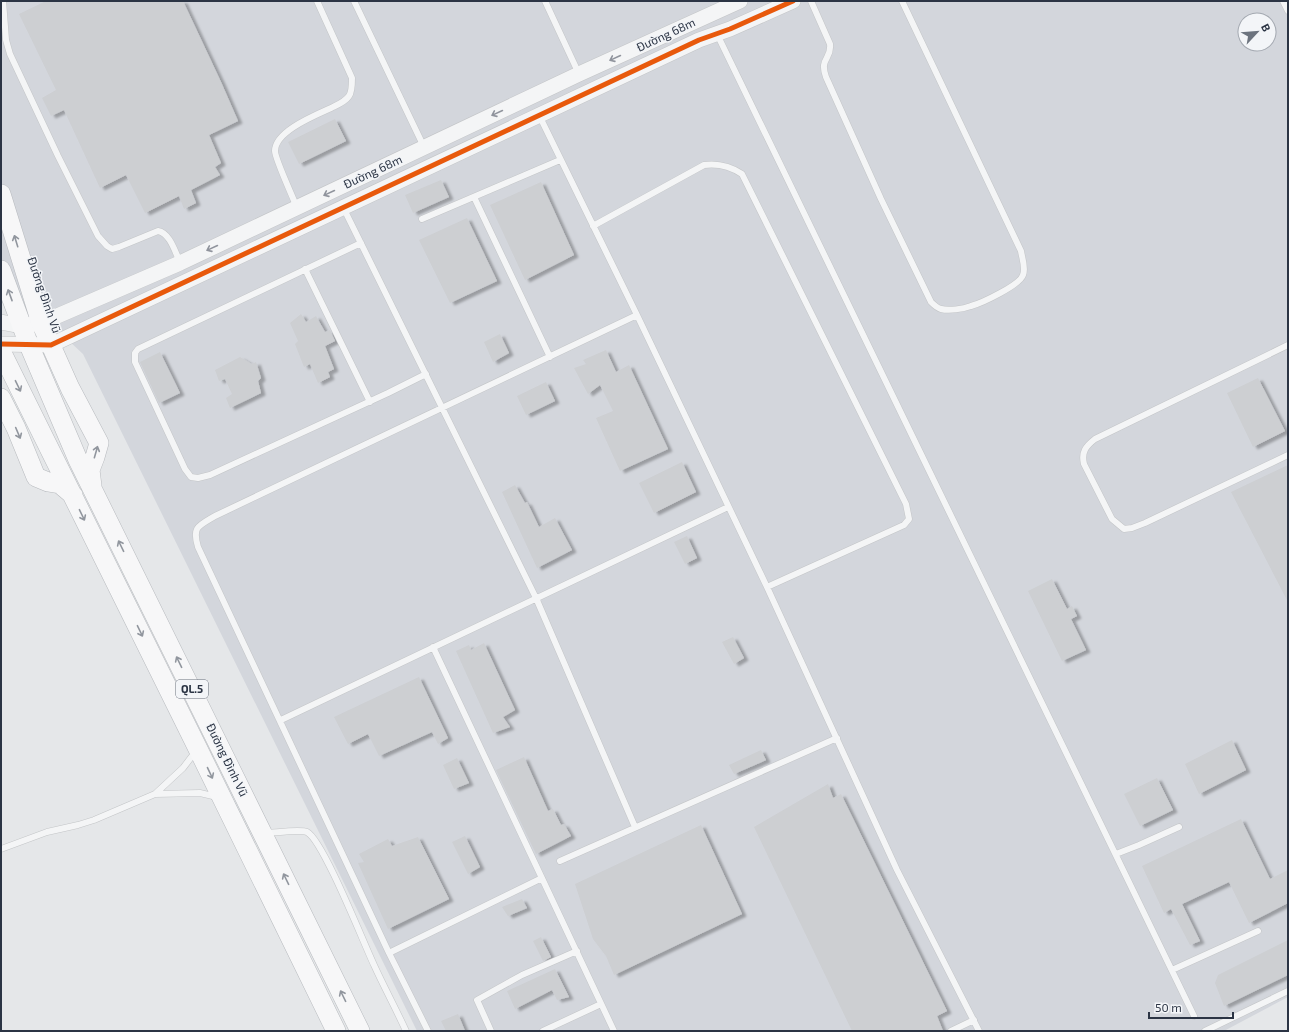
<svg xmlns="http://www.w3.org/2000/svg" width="1289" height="1032" viewBox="0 0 1289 1032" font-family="'Exo 2',sans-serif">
<defs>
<filter id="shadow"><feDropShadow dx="4.5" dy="2.5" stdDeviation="1" flood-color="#0004"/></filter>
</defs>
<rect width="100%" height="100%" fill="#e5e7e9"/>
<path fill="#d3d6dc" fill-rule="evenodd" d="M 1,1 L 1288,1 L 1288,997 L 1224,1031 L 417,1031 L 83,354 L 38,312 L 1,303 ZM 1245,20 L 1269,20 L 1269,44 L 1245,44 Z"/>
<path fill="#cdcfd2" filter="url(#shadow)" d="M 46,1 L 183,1 L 221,82 L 238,121 L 209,135 L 221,163 L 215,167 L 220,175 L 191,190 L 196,203 L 184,209 L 179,196 L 145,213 L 126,175 L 100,188 L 64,110 L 51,116 L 42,98 L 56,90 L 19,14 Z
M 335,119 L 346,141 L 299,164 L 288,142 Z
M 441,180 L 449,197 L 413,213 L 405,195 Z
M 541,182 L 574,255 L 525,280 L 490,205 Z
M 467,218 L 497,281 L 450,303 L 419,240 Z
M 301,314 L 306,322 L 316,316 L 325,332 L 330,330 L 335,341 L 325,346 L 334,369 L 328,372 L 330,377 L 318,383 L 310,364 L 304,367 L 295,344 L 298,341 L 290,323 Z
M 500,334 L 509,353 L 493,362 L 484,342 Z
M 606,350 L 616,372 L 629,365 L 668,449 L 620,471 L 596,418 L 613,411 L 600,385 L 588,394 L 574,368 L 586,364 L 583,360 Z
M 160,352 L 180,393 L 159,403 L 140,362 Z
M 240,357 L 252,364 L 256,362 L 261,378 L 258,381 L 261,393 L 230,408 L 226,398 L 232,394 L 225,379 L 219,381 L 215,370 Z
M 1258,378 L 1285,431 L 1253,447 L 1227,393 Z
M 546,382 L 555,401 L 526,415 L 517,396 Z
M 682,462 L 696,492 L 654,513 L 639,483 Z
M 1288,465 L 1288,602 L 1231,492 Z
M 515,485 L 525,503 L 527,502 L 539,527 L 555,518 L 572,550 L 537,568 L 502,492 Z
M 687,536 L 697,558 L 685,564 L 674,542 Z
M 1052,579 L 1067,609 L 1072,606 L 1077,616 L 1071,619 L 1086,650 L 1062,661 L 1028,591 Z
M 733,637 L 744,658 L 734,664 L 722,642 Z
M 484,643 L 515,710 L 503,717 L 510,727 L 493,733 L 456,651 L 469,645 L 471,650 Z
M 419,677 L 448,738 L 438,744 L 432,732 L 379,756 L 368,734 L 348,744 L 334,717 Z
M 1232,740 L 1246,770 L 1199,794 L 1185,764 Z
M 761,750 L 766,760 L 734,774 L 729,765 Z
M 524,757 L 548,811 L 553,809 L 561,825 L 564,824 L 571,836 L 536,854 L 496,770 Z
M 457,758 L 469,783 L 454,789 L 443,765 Z
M 1157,778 L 1173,810 L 1140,826 L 1124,794 Z
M 828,784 L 833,798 L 841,794 L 947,1011 L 937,1016 L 943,1031 L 852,1031 L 754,827 Z
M 1241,819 L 1270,879 L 1288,870 L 1288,903 L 1249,923 L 1229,882 L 1182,904 L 1200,941 L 1190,945 L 1171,909 L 1164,913 L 1142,866 Z
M 701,825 L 742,914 L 614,975 L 606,956 L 593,939 L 575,884 Z
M 465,836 L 480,867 L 468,874 L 452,842 Z
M 418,837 L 449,899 L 388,929 L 358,863 L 364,862 L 359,854 L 388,839 L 392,846 Z
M 522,899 L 527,908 L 508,916 L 502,907 Z
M 541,937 L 551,957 L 543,961 L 533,941 Z
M 1288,940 L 1288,975 L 1224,1006 L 1215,983 L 1218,975 Z
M 555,969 L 569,997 L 557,1000 L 552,990 L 515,1009 L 507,991 Z
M 458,1014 L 465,1031 L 446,1031 L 441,1021 Z"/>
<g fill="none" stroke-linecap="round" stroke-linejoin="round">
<g stroke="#c3c5c7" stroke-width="7">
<path id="service" d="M 3,1 L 6,40 L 10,54 L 58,156 L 98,236 L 107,246 L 112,249 L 119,247 L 158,231 C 170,233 175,252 180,262
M 354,1 L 424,147
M 545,1 L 579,74
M 811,1 L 830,44 C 832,59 819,58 826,77 L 881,199 L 931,302 C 934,305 937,308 941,309 C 949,311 963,309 971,306 C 982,303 1020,285 1023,275 C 1026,268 1022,258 1021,251 L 902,1
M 1283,1 L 1288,11
M 717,34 L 1194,1016
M 539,115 L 637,315 L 767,587 L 897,870 L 979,1031
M 474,197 L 550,357
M 343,207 L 536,598 L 635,827
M 297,208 C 293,197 275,159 275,151 C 275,131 316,115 331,108 C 337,105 345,102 349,96 C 352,92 352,84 352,78 L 317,1
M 422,219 L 560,160
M 593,226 L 704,165 C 719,163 730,166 742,174 L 906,504 L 909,519 L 904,525 L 767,587
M 361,243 L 138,349 L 135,353 L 135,362 L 185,469 L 191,477 L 198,478 L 210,475 L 388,393 L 426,374
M 305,269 L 370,402
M 1288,345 L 1095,439 C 1086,446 1081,452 1084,464 L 1112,519 L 1124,529 L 1132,528 L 1145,523 L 1288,455
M 433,647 L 614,1031
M 281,720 L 728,507
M 155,794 L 200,793 L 217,797
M 265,833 C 273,833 301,829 307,832 C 323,840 364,944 374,965 C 384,987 396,1009 406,1031
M 1,849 L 47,832 L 78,825 L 94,820 L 155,794 L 183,768 L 196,751
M 1116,854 L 1139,845 L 1179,827
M 560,861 L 837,738
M 389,953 L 542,878
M 1172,970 L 1258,931
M 428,1031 L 389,953 L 198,547 C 192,527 198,526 215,516 L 637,315
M 491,1031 L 477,1000 L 522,975 L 577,951
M 543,1031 L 601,1004
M 951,1031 L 974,1020
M 1205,1031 L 1288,991"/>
</g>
<g stroke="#c3c5c7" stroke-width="16">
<path id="tertiary" d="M 1,322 L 21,326 L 41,323 L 180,263 L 579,74 L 740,1
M 1,344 L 51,345 L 699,40 L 730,29 L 793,1"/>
</g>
<g stroke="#b7babe" stroke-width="20">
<path id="trunk" d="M 1,194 L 41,323 L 70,388 L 99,443 L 95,457 L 90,470 L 92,486
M 1,270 L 29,345 L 78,460 L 360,1031
M 1,351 L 198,749 L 336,1031
M 1,398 L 16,428 L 36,477 L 48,482 L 60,484 L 73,495"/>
</g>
<use href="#service" stroke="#f4f5f6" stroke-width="6"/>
<use href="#tertiary" stroke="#f4f5f6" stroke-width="15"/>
<use href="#trunk" stroke="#f7f7f8" stroke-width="19"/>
<g stroke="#f3f5f8" stroke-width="8">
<path id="cycleway" d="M 1,344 L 51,345 L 699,40 L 730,29 L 793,1"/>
</g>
<use href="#cycleway" stroke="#e8590c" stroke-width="5"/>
</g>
<defs><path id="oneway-shaft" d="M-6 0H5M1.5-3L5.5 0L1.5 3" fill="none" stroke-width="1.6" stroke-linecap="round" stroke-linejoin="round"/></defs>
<g stroke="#90949d">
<use href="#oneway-shaft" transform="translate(615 58) rotate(155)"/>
<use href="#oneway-shaft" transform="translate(497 113) rotate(155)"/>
<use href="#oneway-shaft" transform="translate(329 193) rotate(155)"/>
<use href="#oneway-shaft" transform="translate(212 248) rotate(155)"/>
</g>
<g stroke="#91969e">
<use href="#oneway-shaft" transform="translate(16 241) rotate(-107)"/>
<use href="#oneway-shaft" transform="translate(10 295) rotate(-110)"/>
<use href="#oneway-shaft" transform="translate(18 386) rotate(64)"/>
<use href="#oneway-shaft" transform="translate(18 433) rotate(67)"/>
<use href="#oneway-shaft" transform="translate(96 452) rotate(-74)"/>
<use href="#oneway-shaft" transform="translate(82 515) rotate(64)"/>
<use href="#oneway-shaft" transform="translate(121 546) rotate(-116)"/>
<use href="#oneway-shaft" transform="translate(140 631) rotate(64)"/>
<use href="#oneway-shaft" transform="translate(179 662) rotate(-116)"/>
<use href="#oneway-shaft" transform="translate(210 773) rotate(65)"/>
<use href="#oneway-shaft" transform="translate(286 879) rotate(-116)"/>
<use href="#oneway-shaft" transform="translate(343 996) rotate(-116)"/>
</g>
<g text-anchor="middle" stroke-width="3" stroke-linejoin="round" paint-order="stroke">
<rect fill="#f3f5f8" stroke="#676e7a" stroke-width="1" x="176" y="680" width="32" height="18" rx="3"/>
<g font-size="11" font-weight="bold" fill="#2b3444">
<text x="192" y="693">QL.5</text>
</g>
<g font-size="12" fill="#2b3444" stroke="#f3f5f8">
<text transform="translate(666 35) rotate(-25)" y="4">Đường 68m</text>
<text transform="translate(373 172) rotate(-25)" y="4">Đường 68m</text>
<text transform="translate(44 295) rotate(71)" y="4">Đường Đình Vũ</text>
<text transform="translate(227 760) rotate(64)" y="4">Đường Đình Vũ</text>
</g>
</g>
<rect width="1289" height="1032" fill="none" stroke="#2b3444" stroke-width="4"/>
<g transform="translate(1257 32) rotate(64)"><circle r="19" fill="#f3f5f8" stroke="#a3a8b0"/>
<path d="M0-3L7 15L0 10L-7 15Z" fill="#6c737e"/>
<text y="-6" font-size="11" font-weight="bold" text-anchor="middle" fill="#2b3444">B</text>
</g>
<path d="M1149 1012v6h84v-6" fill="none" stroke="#2b3444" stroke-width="2"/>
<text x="1155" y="1012" font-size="12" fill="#2b3444" stroke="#f3f5f8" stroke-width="3" paint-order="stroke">50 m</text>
</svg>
